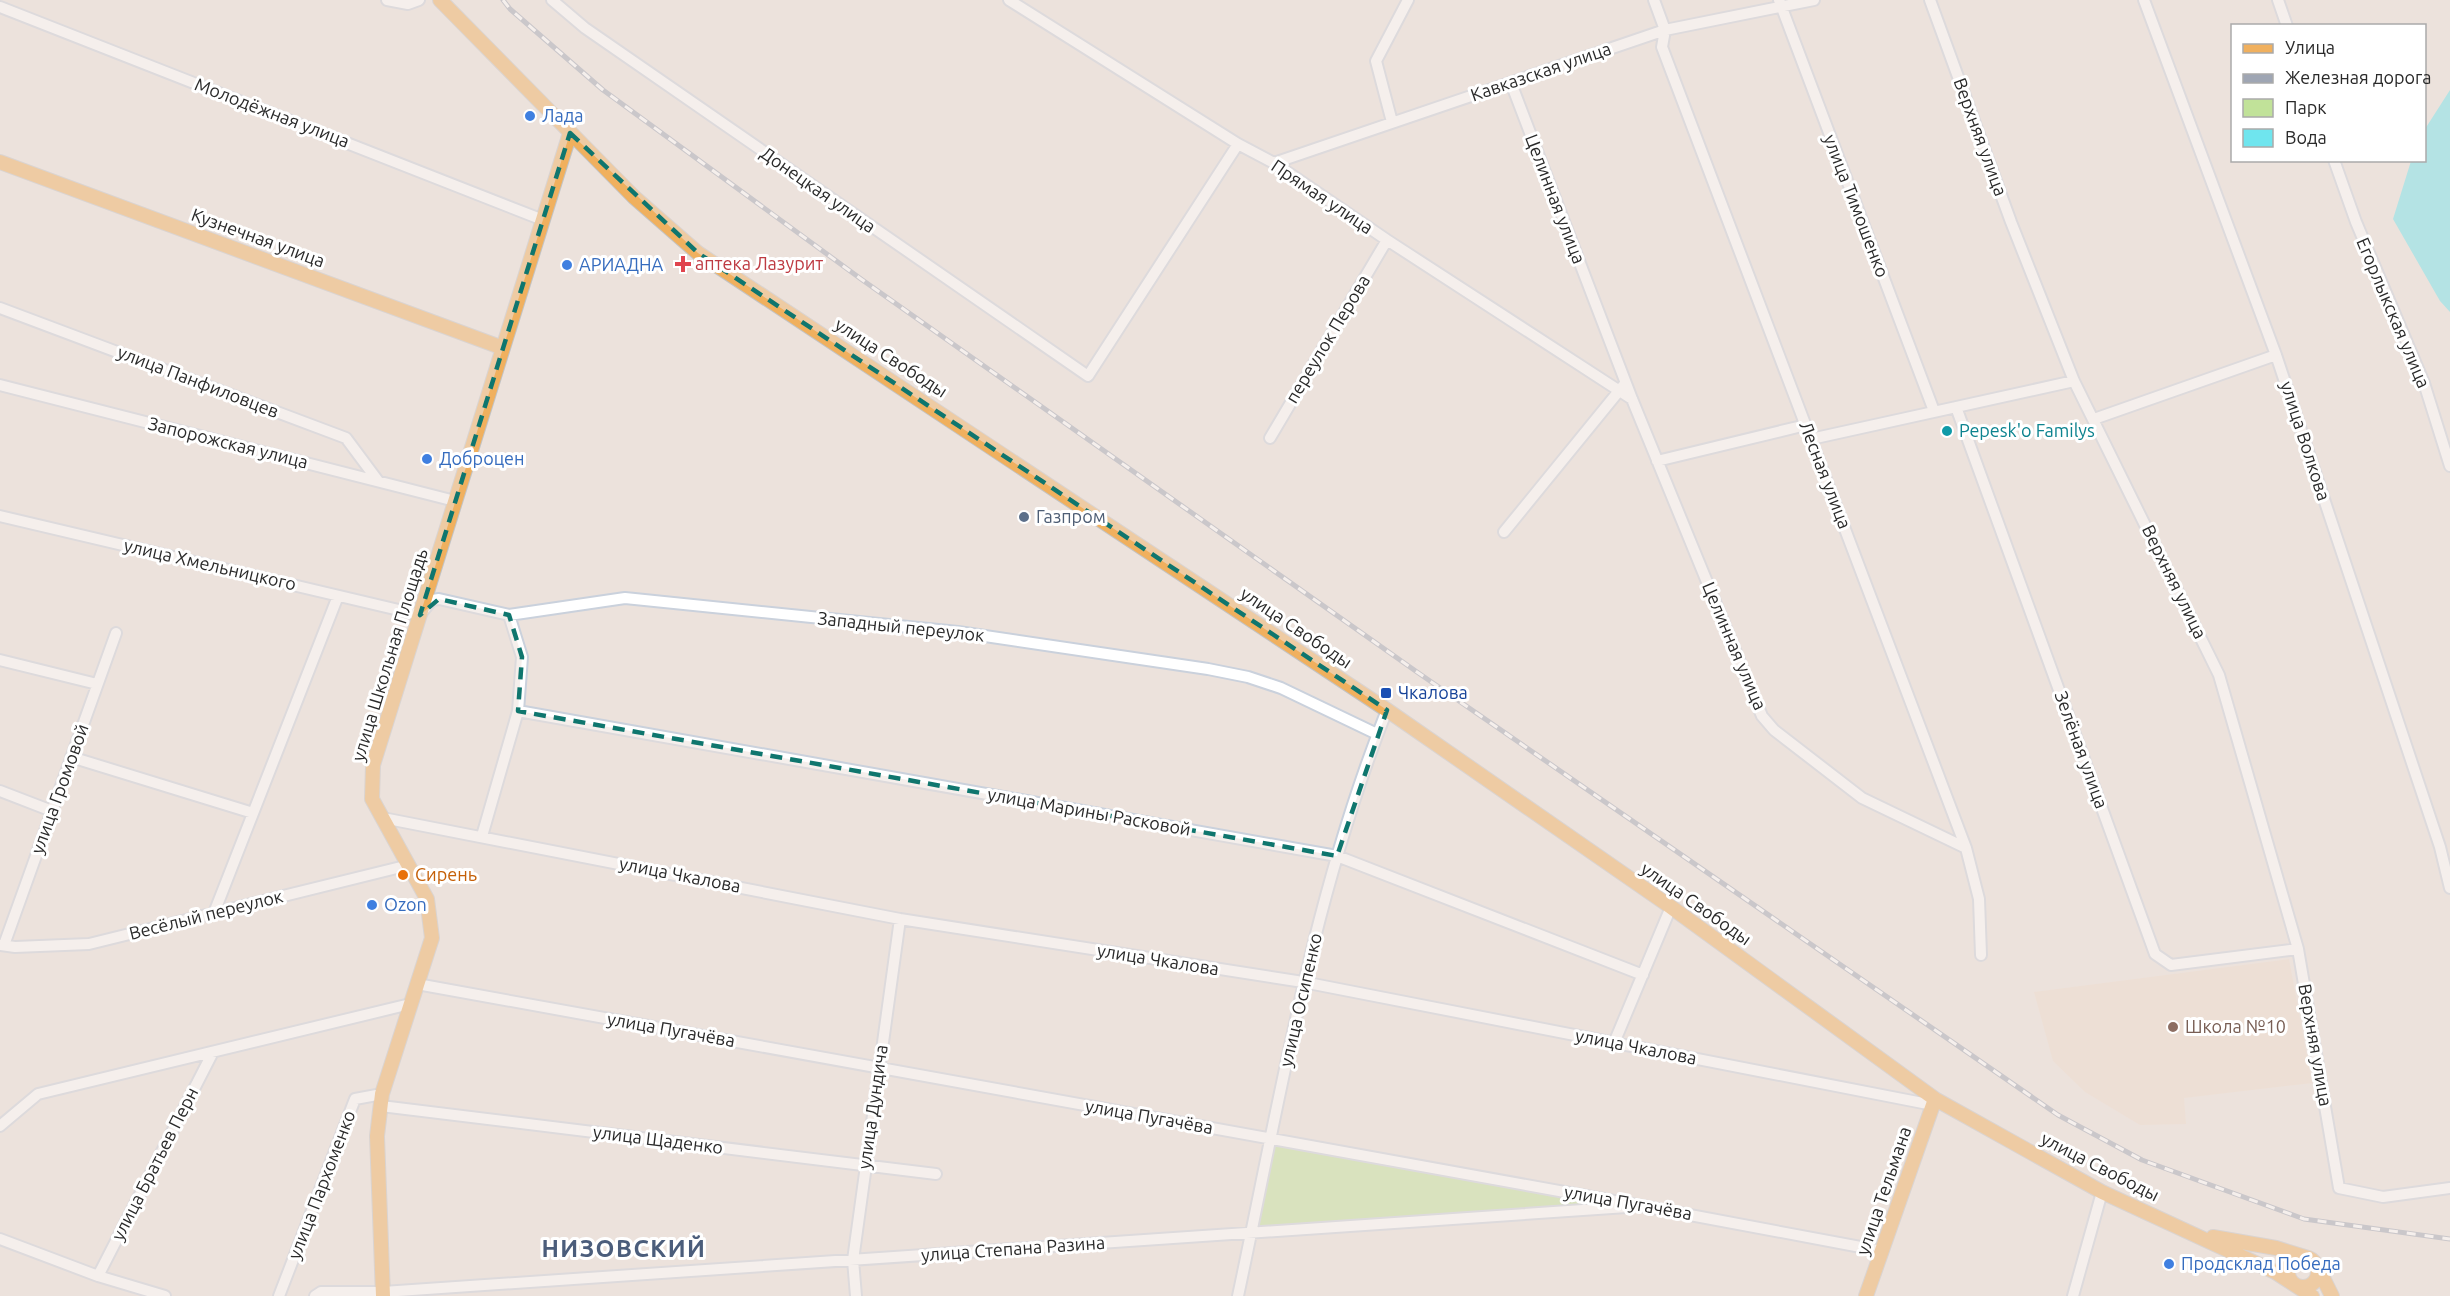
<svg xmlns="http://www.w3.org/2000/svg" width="2450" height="1296" viewBox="0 0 2450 1296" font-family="Ubuntu,sans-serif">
<rect width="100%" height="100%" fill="#ece2dc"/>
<path fill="#eedccc" d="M 2289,959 L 2312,1083 L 2184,1098 L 2186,1124 L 2140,1125 L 2085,1092 L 2053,1061 L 2034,992 Z"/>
<path fill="#c1e299" d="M 1272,1134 L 1642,1206 L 1251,1234 Z"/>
<path fill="#6fe5ee" d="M 2450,90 L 2450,312 L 2440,301 L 2393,219 L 2411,161 L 2424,160 L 2425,129 Z"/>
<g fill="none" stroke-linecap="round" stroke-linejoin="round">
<g stroke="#cad1dc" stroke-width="14">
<path id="minor" d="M 387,0 L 408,4 L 419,0
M 552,0 L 585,28 L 1088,376 L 1238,144
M 1009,0 L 1238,144 L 1274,163 L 1387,240 L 1632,399
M 1654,0 L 1665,30 L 1662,47 L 1966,848 L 1979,899 L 1981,955
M 1779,0 L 1934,411
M 1930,0 L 2011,222 L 2074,381 L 2219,675 L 2298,949 L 2339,1188 L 2383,1197 L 2450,1188
M 2144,0 L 2276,355 L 2440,847 L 2450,888
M 2278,0 L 2287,26
M 0,7 L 543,220
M 1511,83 L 1632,399 L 1762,716 L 1774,730 L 1862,798 L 1966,848
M 1392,122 L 1376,61 L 1408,0
M 2334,160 L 2356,222 L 2424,383 L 2450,466
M 1274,163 L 1665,30 L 1814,0
M 0,308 L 346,438 L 378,481
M 0,385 L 455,501
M 1956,407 L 2155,954 L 2171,965 L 2298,949
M 2094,419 L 2276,355
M 1270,438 L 1387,240
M 1811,439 L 2074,381
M 1657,461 L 1806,425
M 0,516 L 420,615 L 432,600 L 439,599 L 509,615 L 625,598 L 958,632 L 1208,669 L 1248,677 L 1281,688 L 1377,734
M 1504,532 L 1623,386
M 0,660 L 97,684
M 518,711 L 1337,856 L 1643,975
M 71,757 L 253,813
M 0,791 L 52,811
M 383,818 L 900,919 L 1303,982 L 1933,1105
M 482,836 L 518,711 L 522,657 L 509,615
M 214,913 L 338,596
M 0,945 L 15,947 L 89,944 L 409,865
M 4,945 L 116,633
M 417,984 L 1642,1206 L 1882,1251
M 1614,1043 L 1671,907
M 381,1106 L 936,1174
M 0,1126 L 38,1094 L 410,1004
M 0,1239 L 98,1276 L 165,1296
M 98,1276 L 213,1052
M 279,1296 L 355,1099 L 382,1094
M 315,1296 L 321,1292 L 383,1292 L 1627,1207
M 856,1296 L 853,1260 L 900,919
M 1238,1296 C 1280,1099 1312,898 1387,710
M 2073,1296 L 2102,1192"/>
</g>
<g stroke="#c3c3c3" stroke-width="16">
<path id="major" d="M 440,0 L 634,197 L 698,253 L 1387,710 L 1671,907 L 1935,1099 L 2102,1192 L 2275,1272 L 2312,1296
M 0,162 L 503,348
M 2213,1237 L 2276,1248 L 2308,1258
M2288 1272a15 15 0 1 1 30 0a15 15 0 1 1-30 0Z
M 2317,1266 L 2332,1296
M 383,1296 L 377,1136 L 382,1094 L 432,938 L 427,899 L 372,799 L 373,765 L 570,133
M 1866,1296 L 1935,1099"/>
</g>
<use href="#minor" stroke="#fff" stroke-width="10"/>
<use href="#major" stroke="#f0b05e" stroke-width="14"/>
<g stroke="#9fa6b4" stroke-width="5">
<path id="rail" d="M 503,0 L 510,9 L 603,90 L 861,279 L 1417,672 L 2058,1115 L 2142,1160 L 2304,1219 L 2450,1239"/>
</g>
<use href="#rail" stroke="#fff" stroke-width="3" stroke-dasharray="9" stroke-linecap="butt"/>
</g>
<path d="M0 0H2450V1296H0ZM 570,133 L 698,253 L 1387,710 L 1337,856 L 518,711 L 522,657 L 509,615 L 439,599 L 420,615 Z" fill="#ece2dc" fill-opacity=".55" fill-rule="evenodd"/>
<path fill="none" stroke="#0f766e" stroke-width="4.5" stroke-dasharray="12 8" stroke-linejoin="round" d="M 570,133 L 698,253 L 1387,710 L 1337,856 L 518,711 L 522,657 L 509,615 L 439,599 L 420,615 Z"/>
<g fill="#3f7fe0" stroke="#fff" stroke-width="2">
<circle cx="530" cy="116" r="6"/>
<circle cx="567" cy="265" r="6"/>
<circle cx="427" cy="459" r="6"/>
<circle cx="372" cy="905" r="6"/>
<circle cx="2169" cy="1264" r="6"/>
</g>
<path fill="#e0444e" stroke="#fff" stroke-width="2" d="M680 255h6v6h6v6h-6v6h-6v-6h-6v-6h6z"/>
<circle fill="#0f9aa8" stroke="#fff" stroke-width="2" cx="1947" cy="431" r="6"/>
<circle fill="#5c6f8a" stroke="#fff" stroke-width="2" cx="1024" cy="517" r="6"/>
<rect fill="#1a4fb4" stroke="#fff" stroke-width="2" x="1380" y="687" width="12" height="12" rx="3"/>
<circle fill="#e8710a" stroke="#fff" stroke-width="2" cx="403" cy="875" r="6"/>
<circle fill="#8d6e63" stroke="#fff" stroke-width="2" cx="2173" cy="1027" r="6"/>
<g text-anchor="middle" stroke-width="6" stroke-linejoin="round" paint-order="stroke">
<g font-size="18" fill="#2a2a2a" stroke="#fff">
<text transform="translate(1541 72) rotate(-19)" y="6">Кавказская улица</text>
<text transform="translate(272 113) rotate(21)" y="6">Молодёжная улица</text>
<text transform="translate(1980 137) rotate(70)" y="6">Верхняя улица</text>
<text transform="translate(818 190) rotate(35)" y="6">Донецкая улица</text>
<text transform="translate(1322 197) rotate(34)" y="6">Прямая улица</text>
<text transform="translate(1555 199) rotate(69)" y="6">Целинная улица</text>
<text transform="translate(1856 206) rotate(69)" y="6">улица Тимошенко</text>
<text transform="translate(258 238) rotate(20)" y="6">Кузнечная улица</text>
<text transform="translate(2393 313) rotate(67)" y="6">Егорлыкская улица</text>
<text transform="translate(1328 339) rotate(-59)" y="6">переулок Перова</text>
<text transform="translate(891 358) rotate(33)" y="6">улица Свободы</text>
<text transform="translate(198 382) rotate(21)" y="6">улица Панфиловцев</text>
<text transform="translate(2305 441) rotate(72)" y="6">улица Волкова</text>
<text transform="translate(228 443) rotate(14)" y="6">Запорожская улица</text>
<text transform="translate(1825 475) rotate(69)" y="6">Лесная улица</text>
<text transform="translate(210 565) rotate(13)" y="6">улица Хмельницкого</text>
<text transform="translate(2174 582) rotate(64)" y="6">Верхняя улица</text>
<text transform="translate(901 627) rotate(6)" y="6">Западный переулок</text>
<text transform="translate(1296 628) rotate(34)" y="6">улица Свободы</text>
<text transform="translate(1734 646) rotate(67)" y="6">Целинная улица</text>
<text transform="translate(390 655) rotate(-73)" y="6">улица Школьная Площадь</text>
<text transform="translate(2081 750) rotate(70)" y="6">Зелёная улица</text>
<text transform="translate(60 789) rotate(-70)" y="6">улица Громовой</text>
<text transform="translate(1089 812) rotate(10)" y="6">улица Марины Расковой</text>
<text transform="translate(680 875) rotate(11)" y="6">улица Чкалова</text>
<text transform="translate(1696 904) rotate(35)" y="6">улица Свободы</text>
<text transform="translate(206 915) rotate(-14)" y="6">Весёлый переулок</text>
<text transform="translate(1158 960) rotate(9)" y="6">улица Чкалова</text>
<text transform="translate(1301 1000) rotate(-77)" y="6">улица Осипенко</text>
<text transform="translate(671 1030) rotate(10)" y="6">улица Пугачёва</text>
<text transform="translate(2315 1045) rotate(80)" y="6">Верхняя улица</text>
<text transform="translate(1636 1047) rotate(11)" y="6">улица Чкалова</text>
<text transform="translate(873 1107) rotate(-82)" y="6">улица Дундича</text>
<text transform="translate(1149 1117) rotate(10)" y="6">улица Пугачёва</text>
<text transform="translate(658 1140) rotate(7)" y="6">улица Щаденко</text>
<text transform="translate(155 1164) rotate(-63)" y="6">улица Братьев Перн</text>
<text transform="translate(2100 1167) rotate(27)" y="6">улица Свободы</text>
<text transform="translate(322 1185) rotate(-69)" y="6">улица Пархоменко</text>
<text transform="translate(1884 1191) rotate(-71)" y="6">улица Тельмана</text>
<text transform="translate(1628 1203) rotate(10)" y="6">улица Пугачёва</text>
<text transform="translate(1013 1249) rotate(-4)" y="6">улица Степана Разина</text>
</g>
<g font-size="18" fill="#366cbe" stroke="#fff" text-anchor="start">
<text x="542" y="122">Лада</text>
<text x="579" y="271">АРИАДНА</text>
<text x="439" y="465">Доброцен</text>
<text x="384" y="911">Ozon</text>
<text x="2181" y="1270">Продсклад Победа</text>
</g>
<g font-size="18" fill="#be3a42" stroke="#fff" text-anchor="start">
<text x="695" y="270">аптека Лазурит</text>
</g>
<g font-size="18" fill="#0d838f" stroke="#fff" text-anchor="start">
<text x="1959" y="437">Pepesk'o Familys</text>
</g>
<g font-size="18" fill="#4e5e75" stroke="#fff" text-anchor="start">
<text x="1036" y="523">Газпром</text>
</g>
<g font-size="18" fill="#164399" stroke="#fff" text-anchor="start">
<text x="1398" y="699">Чкалова</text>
</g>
<g font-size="18" fill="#c56008" stroke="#fff" text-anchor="start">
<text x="415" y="881">Сирень</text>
</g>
<g font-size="18" fill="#785e54" stroke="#fff" text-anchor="start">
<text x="2185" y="1033">Школа №10</text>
</g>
<g font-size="24" font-weight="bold" letter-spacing="1.5" fill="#4b5d7b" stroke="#fff">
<text x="624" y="1257">НИЗОВСКИЙ</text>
</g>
</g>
<rect x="2231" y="24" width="195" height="138" fill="#ffffff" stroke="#aaaaaa" stroke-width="1.5"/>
<rect x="2243" y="44" width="30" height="9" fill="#f0b05e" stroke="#aaaaaa" stroke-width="1.5"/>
<text x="2285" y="54" font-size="18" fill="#2a2a2a">Улица</text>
<rect x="2243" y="74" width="30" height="9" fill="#9fa6b4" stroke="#aaaaaa" stroke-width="1.5"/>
<text x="2285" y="84" font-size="18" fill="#2a2a2a">Железная дорога</text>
<rect x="2243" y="99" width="30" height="18" fill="#c1e299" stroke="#aaaaaa" stroke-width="1.5"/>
<text x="2285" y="114" font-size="18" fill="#2a2a2a">Парк</text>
<rect x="2243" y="129" width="30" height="18" fill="#6fe5ee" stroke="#aaaaaa" stroke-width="1.5"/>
<text x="2285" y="144" font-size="18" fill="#2a2a2a">Вода</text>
</svg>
